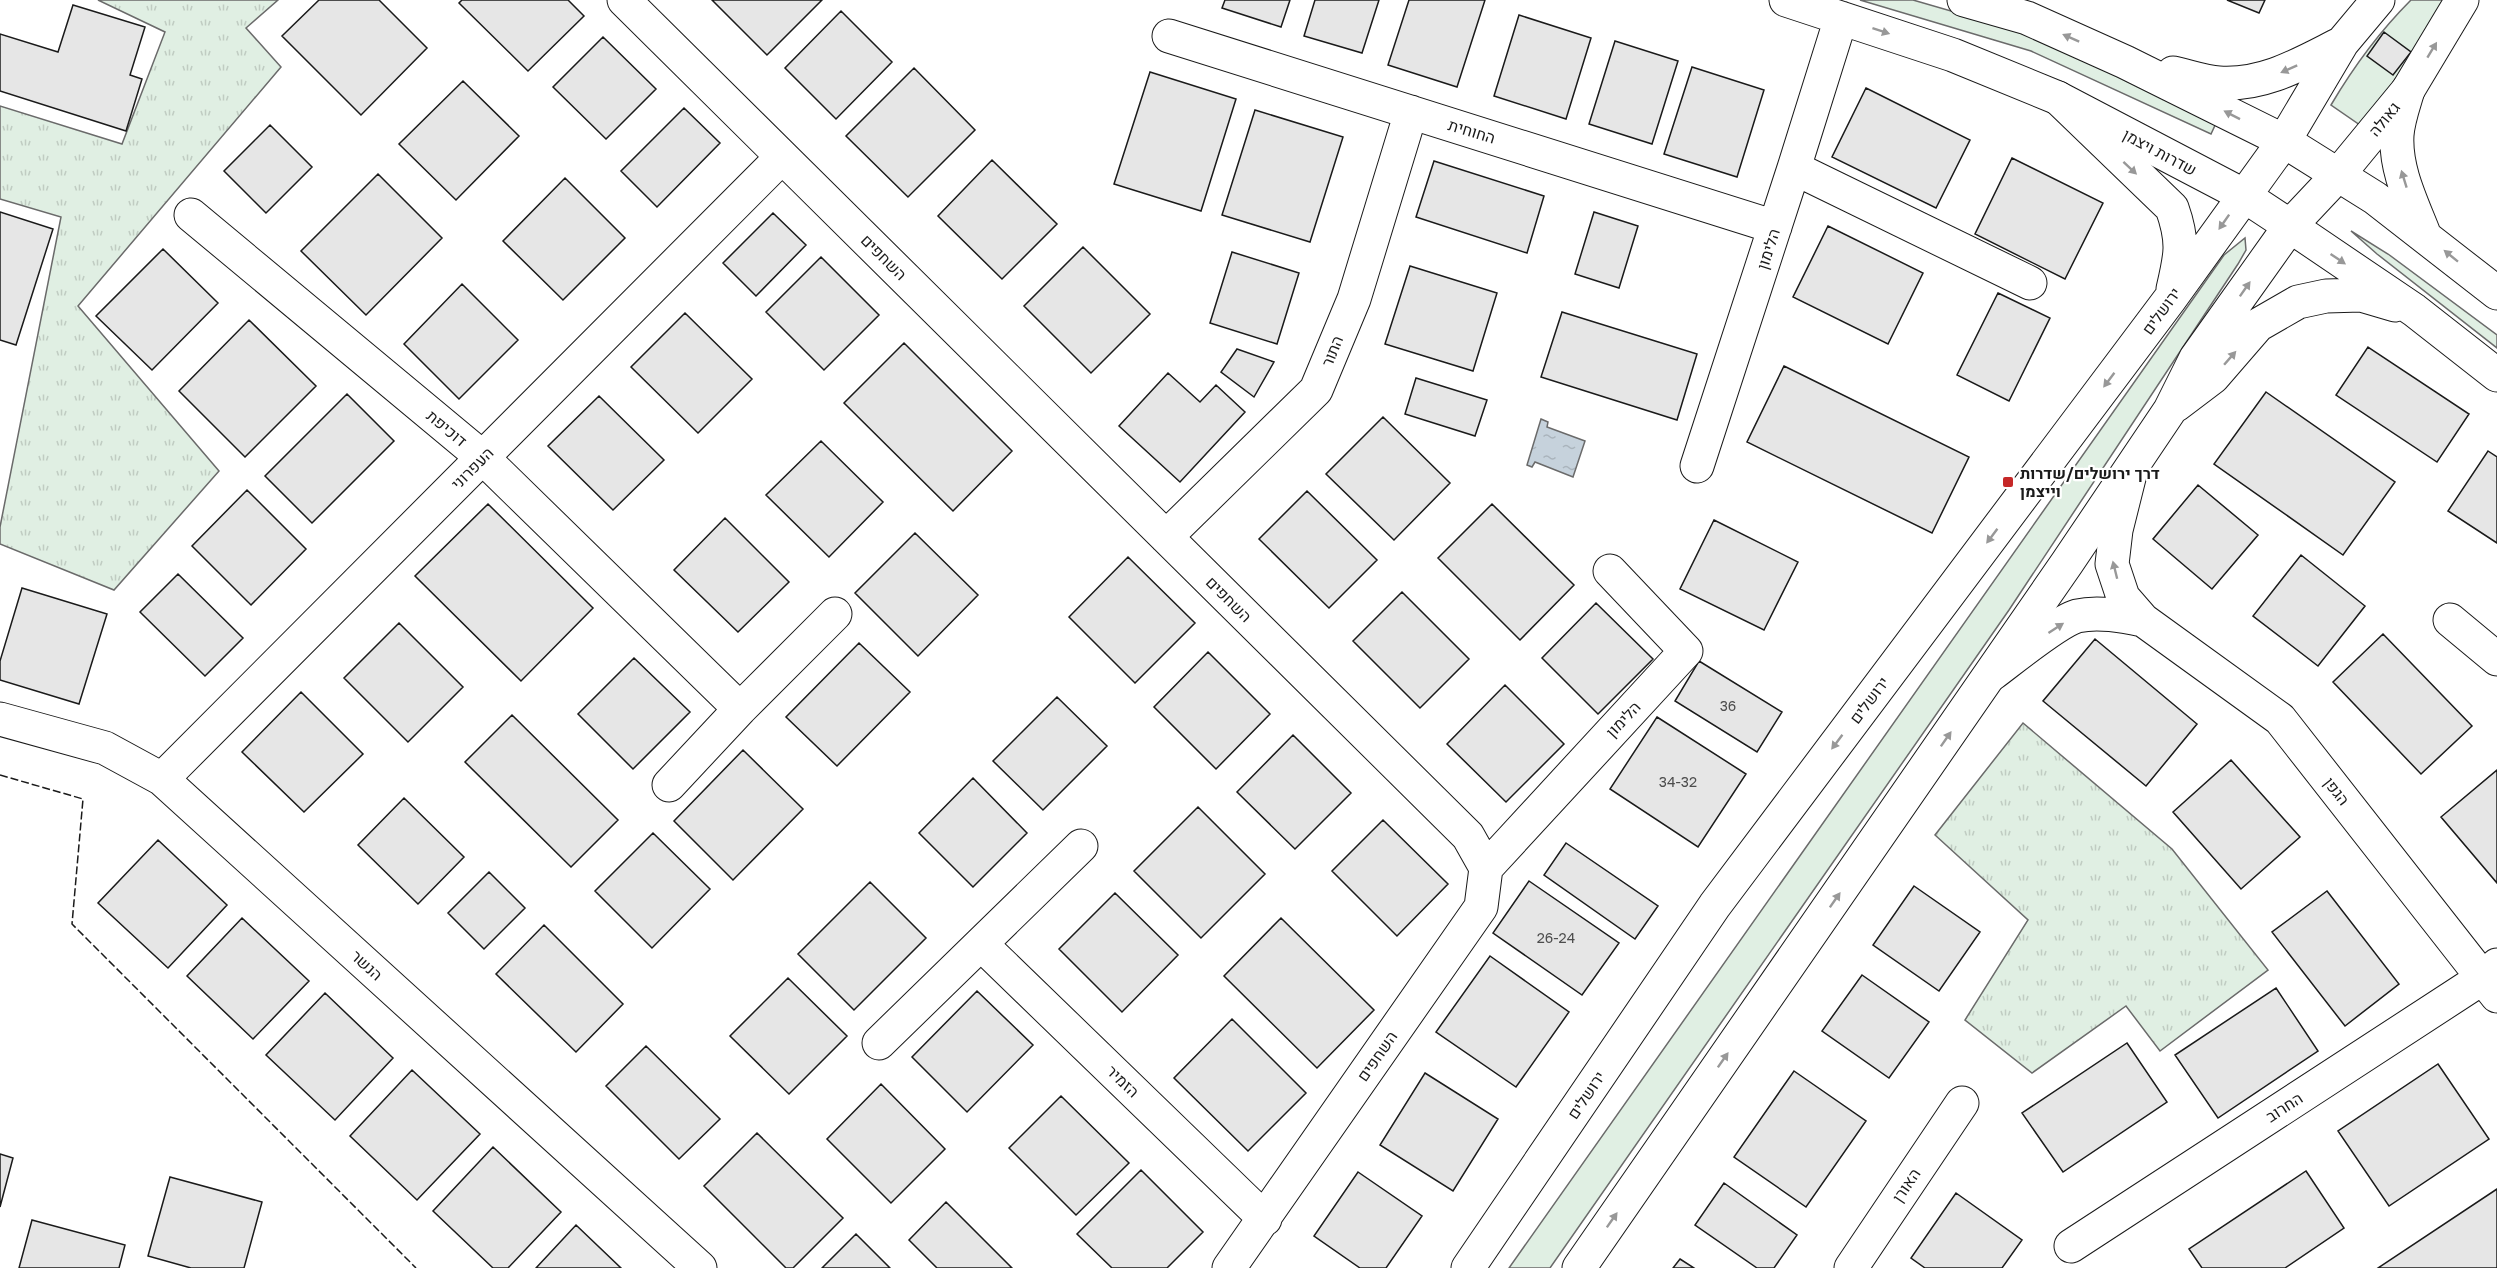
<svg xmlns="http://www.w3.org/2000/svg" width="2497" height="1268" viewBox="0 0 2497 1268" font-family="'Golos Text',Heebo,sans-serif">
<defs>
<pattern id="park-tufts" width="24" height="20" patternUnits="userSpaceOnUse" patternTransform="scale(1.5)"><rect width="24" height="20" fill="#e0efe3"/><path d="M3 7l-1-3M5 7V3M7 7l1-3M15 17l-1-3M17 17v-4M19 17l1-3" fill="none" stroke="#c0ccc2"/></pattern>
<pattern id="water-ripples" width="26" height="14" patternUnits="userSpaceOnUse" patternTransform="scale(1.5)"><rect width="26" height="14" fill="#c6d2dc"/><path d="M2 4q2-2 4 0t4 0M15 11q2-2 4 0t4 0" fill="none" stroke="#aab4bc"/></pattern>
</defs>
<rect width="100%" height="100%" fill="#fff"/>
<path fill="#e0efe3" stroke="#6a6a6a" stroke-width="1.5" d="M 1860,0 L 1913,0 L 2051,40 L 2217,121 L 2211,134 L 2031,51 Z
M 2411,0 L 2444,0 L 2393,86 L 2360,125 L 2331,105 C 2354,66 2379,32 2411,0 Z
M 2351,231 L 2388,254 L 2497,335 L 2497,348 L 2377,254 Z
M 2245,238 L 2246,250 L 2238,264 L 2009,610 L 1550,1268 L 1509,1268 L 2224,255 Z"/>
<path fill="url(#park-tufts)" stroke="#6a6a6a" stroke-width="1.5" d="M 98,0 L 278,0 L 246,28 L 281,67 L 78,306 L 219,471 L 114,590 L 0,544 L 0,527 L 61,217 L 0,199 L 0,106 L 122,144 L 165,32 Z
M 2023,723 L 2172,849 L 2268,970 L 2160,1051 L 2126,1006 L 2032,1073 L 1965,1020 L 2028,920 L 1935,835 Z"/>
<path fill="url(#water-ripples)" stroke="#6a6a6a" stroke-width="1.5" d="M 1541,419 L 1548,422 L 1547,427 L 1585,441 L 1573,477 L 1535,462 L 1532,467 L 1527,465 Z"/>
<path fill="#e6e6e6" stroke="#1a1a1a" stroke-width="1.5" d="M 319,0 L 379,0 L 427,48 L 361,115 L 282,36 Z
M 462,0 L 568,0 L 584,16 L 528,71 L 459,3 Z
M 712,0 L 822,0 L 767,55 Z
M 1225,0 L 1290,0 L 1281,27 L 1222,8 Z
M 1315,0 L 1379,0 L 1362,53 L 1304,36 Z
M 1409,0 L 1485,0 L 1457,87 L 1388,65 Z
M 2227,0 L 2265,0 L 2259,13 Z
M 73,5 L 145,27 L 130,75 L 142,79 L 126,131 L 0,91 L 0,34 L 58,52 Z
M 841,11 L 892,62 L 836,119 L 785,68 Z
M 1519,15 L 1591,38 L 1566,119 L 1494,96 Z
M 2384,32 L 2411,52 L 2393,75 L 2367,56 Z
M 603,37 L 656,89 L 606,139 L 553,87 Z
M 1615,41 L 1678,61 L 1652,144 L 1589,124 Z
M 1692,67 L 1764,90 L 1737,177 L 1664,154 Z
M 914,68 L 975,130 L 908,197 L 846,136 Z
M 1150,72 L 1236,99 L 1201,211 L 1114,184 Z
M 463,81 L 519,136 L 456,200 L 399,144 Z
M 1866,88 L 1970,140 L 1936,208 L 1832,157 Z
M 684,108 L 720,143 L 657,207 L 621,171 Z
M 1255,110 L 1343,137 L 1310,242 L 1222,215 Z
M 270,125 L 312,167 L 266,213 L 224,171 Z
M 2012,158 L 2103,203 L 2065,279 L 1975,234 Z
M 992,160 L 1057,224 L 1002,279 L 938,216 Z
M 1434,161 L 1544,196 L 1527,253 L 1416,217 Z
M 378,174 L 442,238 L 366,315 L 301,251 Z
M 565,178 L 625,238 L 563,300 L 503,241 Z
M 0,212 L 53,229 L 16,345 L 0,340 Z
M 1594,212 L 1638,226 L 1619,288 L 1575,274 Z
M 773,213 L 806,245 L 756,296 L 723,263 Z
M 1828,226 L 1923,273 L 1888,344 L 1793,297 Z
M 1083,247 L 1150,314 L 1091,373 L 1024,306 Z
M 163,249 L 218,303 L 152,370 L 96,316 Z
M 1232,252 L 1299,273 L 1277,344 L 1210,323 Z
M 821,257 L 879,315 L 824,370 L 766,312 Z
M 1410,266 L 1497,293 L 1473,371 L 1385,344 Z
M 462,284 L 518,340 L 459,399 L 404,344 Z
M 1998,293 L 2050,318 L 2009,401 L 1957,375 Z
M 1562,312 L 1697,354 L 1677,420 L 1541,377 Z
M 685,313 L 752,379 L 698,433 L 631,367 Z
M 249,320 L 316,386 L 245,457 L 179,391 Z
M 904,343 L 1012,451 L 953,511 L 844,403 Z
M 2368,347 L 2469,414 L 2437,462 L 2336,395 Z
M 1237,349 L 1274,362 L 1254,397 L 1221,372 Z
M 1784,366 L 1969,457 L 1932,533 L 1747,442 Z
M 1168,373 L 1200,402 L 1216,385 L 1245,412 L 1180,482 L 1119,426 Z
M 1416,378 L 1487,400 L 1475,436 L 1405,414 Z
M 2266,392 L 2395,482 L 2343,555 L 2214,464 Z
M 347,394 L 394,441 L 312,523 L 265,476 Z
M 599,396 L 664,460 L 613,510 L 548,446 Z
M 1383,417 L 1450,483 L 1394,540 L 1326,474 Z
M 821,441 L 883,502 L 829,557 L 766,495 Z
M 2488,451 L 2497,457 L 2497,543 L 2448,511 Z
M 2198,485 L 2258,535 L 2212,589 L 2153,539 Z
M 247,490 L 306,549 L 251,605 L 192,546 Z
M 1307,491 L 1377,560 L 1329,608 L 1259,539 Z
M 488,504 L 593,608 L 521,681 L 415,576 Z
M 1492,504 L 1574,585 L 1520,640 L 1438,558 Z
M 725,518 L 789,582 L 738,632 L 674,570 Z
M 1714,520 L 1798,562 L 1764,630 L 1680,589 Z
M 915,533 L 978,595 L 918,656 L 855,593 Z
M 2301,555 L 2365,606 L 2318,666 L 2253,616 Z
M 1128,557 L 1195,623 L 1135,683 L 1069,617 Z
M 178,574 L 243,638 L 205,676 L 140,612 Z
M 22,588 L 107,614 L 79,704 L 0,680 L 0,661 Z
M 1402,592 L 1469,659 L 1420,708 L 1353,641 Z
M 1596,603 L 1653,659 L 1598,714 L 1542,658 Z
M 399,623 L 463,687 L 408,742 L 344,678 Z
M 2383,634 L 2472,726 L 2421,774 L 2333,682 Z
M 2095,639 L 2197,724 L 2146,786 L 2043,701 Z
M 859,643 L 910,692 L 837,766 L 786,717 Z
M 1208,652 L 1270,714 L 1216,769 L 1154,707 Z
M 634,658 L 690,712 L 633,769 L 578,714 Z
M 1699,661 L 1782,712 L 1757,752 L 1675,701 Z
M 1505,685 L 1564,744 L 1506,802 L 1447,744 Z
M 301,692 L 363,754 L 304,812 L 242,752 Z
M 1057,697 L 1107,746 L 1043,810 L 993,761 Z
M 512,715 L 618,820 L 571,867 L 465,762 Z
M 1657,717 L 1746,774 L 1698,847 L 1610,789 Z
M 1293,735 L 1351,793 L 1295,849 L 1237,792 Z
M 743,750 L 803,809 L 733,880 L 674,821 Z
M 2231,760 L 2300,837 L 2241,889 L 2173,812 Z
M 2497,770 L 2497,883 L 2441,817 Z
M 973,778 L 1027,833 L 973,887 L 919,833 Z
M 404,798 L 464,857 L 418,904 L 358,845 Z
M 1198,807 L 1265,874 L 1201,938 L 1134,871 Z
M 1383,820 L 1448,884 L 1397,936 L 1332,871 Z
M 653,833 L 710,889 L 652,948 L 595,891 Z
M 158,840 L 227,905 L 168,968 L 98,903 Z
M 1566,843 L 1658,906 L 1635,939 L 1544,875 Z
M 489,872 L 525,908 L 484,949 L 448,913 Z
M 1529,881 L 1619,943 L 1582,995 L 1493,933 Z
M 870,882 L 926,938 L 854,1010 L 798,954 Z
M 1914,886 L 1980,932 L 1939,991 L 1873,945 Z
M 2327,891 L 2399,984 L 2345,1026 L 2272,932 Z
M 1115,893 L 1178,955 L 1122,1012 L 1059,949 Z
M 242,918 L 309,981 L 253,1039 L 187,976 Z
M 1281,918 L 1374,1010 L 1317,1068 L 1224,976 Z
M 544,925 L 623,1004 L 576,1052 L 496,974 Z
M 1490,956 L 1569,1012 L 1516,1087 L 1436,1032 Z
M 1862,975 L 1929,1022 L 1889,1078 L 1822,1031 Z
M 788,978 L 847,1036 L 789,1094 L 730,1036 Z
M 2276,988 L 2318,1051 L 2218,1118 L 2175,1055 Z
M 977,991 L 1033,1045 L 967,1112 L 912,1057 Z
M 325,993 L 393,1058 L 335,1120 L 266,1055 Z
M 1232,1019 L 1306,1093 L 1248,1151 L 1174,1078 Z
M 2127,1043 L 2167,1102 L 2063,1172 L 2022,1113 Z
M 646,1046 L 720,1119 L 679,1159 L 606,1086 Z
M 2438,1064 L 2489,1139 L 2389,1206 L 2338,1131 Z
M 412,1070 L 480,1134 L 417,1200 L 350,1136 Z
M 1794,1071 L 1866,1121 L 1806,1207 L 1734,1157 Z
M 1425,1073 L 1498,1119 L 1453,1191 L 1380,1145 Z
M 881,1084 L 945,1149 L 891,1203 L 827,1139 Z
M 1061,1096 L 1129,1163 L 1076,1215 L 1009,1148 Z
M 757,1133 L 843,1218 L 793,1268 L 786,1268 L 704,1186 Z
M 493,1147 L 561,1212 L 508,1268 L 493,1268 L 433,1211 Z
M 0,1154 L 13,1158 L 0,1207 Z
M 1141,1170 L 1203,1232 L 1167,1268 L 1112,1268 L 1077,1234 Z
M 2306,1171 L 2344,1228 L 2285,1268 L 2202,1268 L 2189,1249 Z
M 1358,1172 L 1422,1216 L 1386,1268 L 1360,1268 L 1314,1236 Z
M 170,1177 L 262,1202 L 244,1268 L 191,1268 L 148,1256 Z
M 1724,1183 L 1797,1235 L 1774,1268 L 1757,1268 L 1695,1225 Z
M 2497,1189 L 2497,1268 L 2378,1268 Z
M 1956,1193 L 2022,1240 L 2002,1268 L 1925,1268 L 1911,1258 Z
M 946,1202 L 1012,1268 L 937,1268 L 909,1240 Z
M 32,1220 L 125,1245 L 119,1268 L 19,1268 Z
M 576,1225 L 621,1268 L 536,1268 Z
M 856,1234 L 890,1268 L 822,1268 Z
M 1680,1259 L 1694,1268 L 1673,1268 Z"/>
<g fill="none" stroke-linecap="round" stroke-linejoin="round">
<g stroke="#1a1a1a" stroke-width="35">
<path id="minor" d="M 624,0 L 1468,836 L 1486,868 L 1481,907 L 1229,1268
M 1786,0 L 1953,55 L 2058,98 L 2243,195 L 2290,226 L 2338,175 L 2408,90 L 2462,0
M 1964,0 L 2027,18 L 2125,62 L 2284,141 L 2342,43 L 2378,0
M 1169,36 L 1775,227
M 2173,73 C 2188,76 2204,82 2219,83 C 2265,86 2302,63 2342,43
M 1794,168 L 2030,283
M 191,215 L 482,457 L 740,709
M 1697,466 L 1794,168 L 1841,18
M 2131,470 L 2116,530 L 2112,564 L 2123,597 L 2143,620 L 2280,719 L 2497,996
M 1166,537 L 1316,390 L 1354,299 L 1411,112
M 2450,620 L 2497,659
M 1992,674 C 2011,660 2057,622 2077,616 C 2098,611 2123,616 2143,620
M 0,719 L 105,748 L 162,779 L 700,1268
M 162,779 L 782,157
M 669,785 L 740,709 L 835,614
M 1486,868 L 1686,651 L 1610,571
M 981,944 L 1265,1219
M 879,1043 L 1081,846
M 2071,1246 L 2484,977 L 2497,965
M 1851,1268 L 1962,1103"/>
</g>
<g stroke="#1a1a1a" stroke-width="35">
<path id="major" d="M 2408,90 C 2404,104 2398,120 2397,135 C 2395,170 2412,203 2424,234
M 2058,98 L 2172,208 C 2184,242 2181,255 2173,289
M 2176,405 L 2213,377 L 2258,325 L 2298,302 L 2326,296 L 2361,295 L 2395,305
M 1468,1268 L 1715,905 L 2170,299 L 2284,141 L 2375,198 L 2497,293
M 1579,1268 L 2067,563 L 2170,410 L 2196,358 L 2290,226 L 2414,310 L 2497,375"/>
</g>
<use href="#minor" stroke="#fff" stroke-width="33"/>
<use href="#major" stroke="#fff" stroke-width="33"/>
<path stroke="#1a1a1a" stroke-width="1.5" stroke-dasharray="8 3" stroke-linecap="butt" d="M 0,775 L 83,799 L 72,924 L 416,1268"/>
</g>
<defs><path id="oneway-solid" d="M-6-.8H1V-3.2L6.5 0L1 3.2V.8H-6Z" transform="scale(1.5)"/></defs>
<g fill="#989898">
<use href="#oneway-solid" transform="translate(1881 31) rotate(18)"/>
<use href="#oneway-solid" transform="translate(2071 38) rotate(-156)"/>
<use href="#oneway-solid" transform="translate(2432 50) rotate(-59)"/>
<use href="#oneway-solid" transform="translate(2289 69) rotate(156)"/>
<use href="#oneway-solid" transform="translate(2232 115) rotate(-153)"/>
<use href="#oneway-solid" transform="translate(2130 168) rotate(43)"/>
<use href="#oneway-solid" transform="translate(2404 179) rotate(-107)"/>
<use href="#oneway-solid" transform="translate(2224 222) rotate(125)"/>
<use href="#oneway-solid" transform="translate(2451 256) rotate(-141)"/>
<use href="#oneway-solid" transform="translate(2338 259) rotate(34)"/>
<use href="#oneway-solid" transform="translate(2245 289) rotate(-55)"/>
<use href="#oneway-solid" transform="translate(2230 358) rotate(-49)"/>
<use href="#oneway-solid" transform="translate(2109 380) rotate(127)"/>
<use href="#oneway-solid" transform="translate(1992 536) rotate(127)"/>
<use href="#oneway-solid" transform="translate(2115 570) rotate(-104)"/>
<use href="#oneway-solid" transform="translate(2056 628) rotate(-33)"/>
<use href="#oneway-solid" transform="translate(1946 739) rotate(-55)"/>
<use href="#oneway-solid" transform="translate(1837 742) rotate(127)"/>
<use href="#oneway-solid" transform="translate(1835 900) rotate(-55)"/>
<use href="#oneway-solid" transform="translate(1723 1060) rotate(-55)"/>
<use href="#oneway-solid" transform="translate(1612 1220) rotate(-55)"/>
</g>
<rect fill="#c62828" stroke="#fff" stroke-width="2" x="2002" y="476" width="12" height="12" rx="3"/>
<g text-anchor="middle" stroke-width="4.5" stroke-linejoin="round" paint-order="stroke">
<g font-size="14" fill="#4d4d4d">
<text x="1728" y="711">36</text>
<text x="1678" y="787">34-32</text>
<text x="1556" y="943">26-24</text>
</g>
<g font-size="16" fill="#1a1a1a" stroke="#fff">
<text transform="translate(2384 119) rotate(-51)" y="6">גאולה</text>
<text transform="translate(1472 131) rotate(17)" y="6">החוחית</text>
<text transform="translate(2160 152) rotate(28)" y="6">שדרות ויצמן</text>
<text transform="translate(1768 249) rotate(-72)" y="6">הלימון</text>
<text transform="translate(884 257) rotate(45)" y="6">השחפים</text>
<text transform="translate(2161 311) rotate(-54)" y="6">ירושלים</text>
<text transform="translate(1332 351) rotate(-68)" y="6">התור</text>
<text transform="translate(447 428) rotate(40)" y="6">דוכיפת</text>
<text transform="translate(472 468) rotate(-45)" y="6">העפרוני</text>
<text transform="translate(1229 599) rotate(45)" y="6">השחפים</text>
<text transform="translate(1869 700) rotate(-53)" y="6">ירושלים</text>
<text transform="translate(1623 719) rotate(-47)" y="6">הלימון</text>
<text transform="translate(2337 791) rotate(52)" y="6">הגפן</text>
<text transform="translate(367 965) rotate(42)" y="6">הנשר</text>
<text transform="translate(1377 1056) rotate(-55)" y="6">השחפים</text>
<text transform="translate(1123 1081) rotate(44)" y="6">הזמיר</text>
<text transform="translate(1586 1095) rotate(-56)" y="6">ירושלים</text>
<text transform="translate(2284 1107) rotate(-33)" y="6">החרוב</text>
<text transform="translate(1906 1185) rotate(-56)" y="6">האורן</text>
</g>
<g font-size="16" font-weight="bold" fill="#1a1a1a" stroke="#fff" text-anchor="start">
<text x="2020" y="479">דרך ירושלים/שדרות<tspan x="2020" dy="18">וייצמן</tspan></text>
</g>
</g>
</svg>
